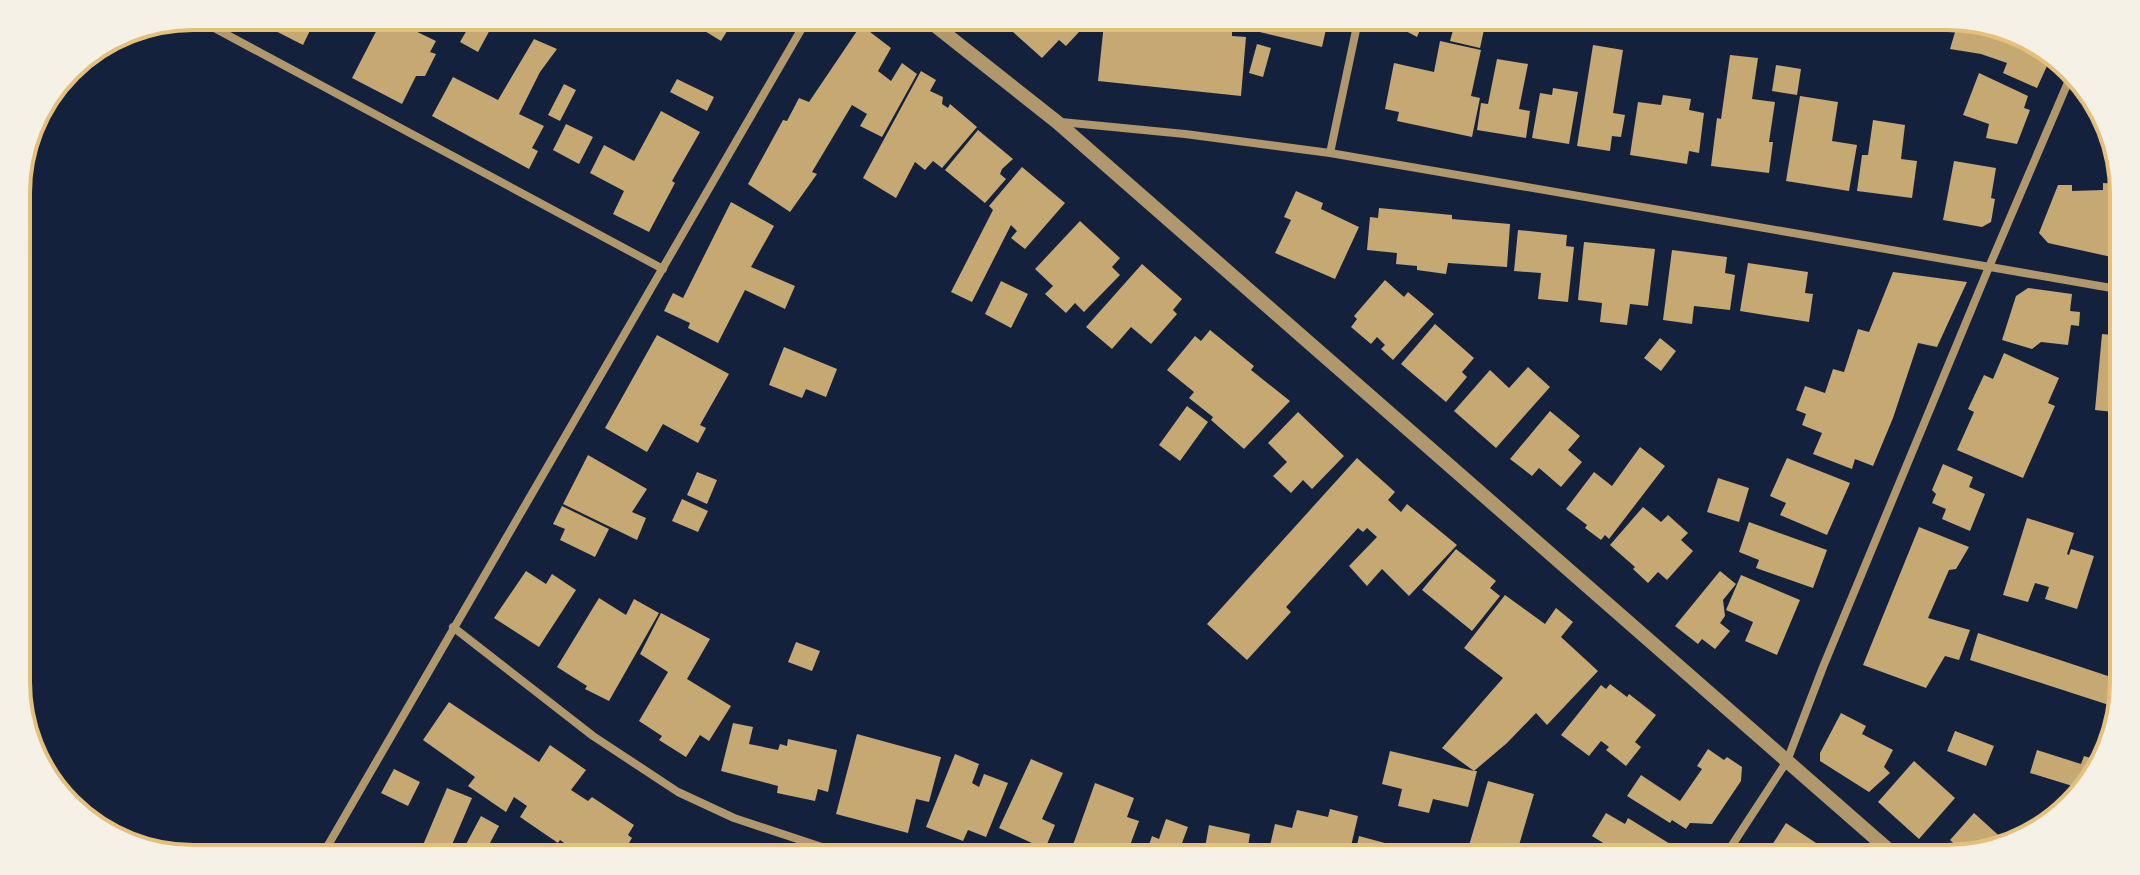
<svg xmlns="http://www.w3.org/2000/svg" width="2140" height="875" viewBox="0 0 2140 875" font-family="Signika,sans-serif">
<rect width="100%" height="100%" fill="#14213d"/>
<path fill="#c6a872" d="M 258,16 L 317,16 L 303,45 L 256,21 Z
M 384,16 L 436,41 L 430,52 L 436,54 L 425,76 L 416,76 L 402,104 L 352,78 Z
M 475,16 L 492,26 L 478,52 L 460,42 Z
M 701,16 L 721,16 L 732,23 L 721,41 L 695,25 Z
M 995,16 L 1088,16 L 1091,19 L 1066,46 L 1059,40 L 1042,58 Z
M 1245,16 L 1329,16 L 1322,47 L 1243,28 Z
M 1384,16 L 1426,16 L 1417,37 L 1383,19 Z
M 1457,16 L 1487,16 L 1480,48 L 1450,41 Z
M 1958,22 L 2014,29 L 2051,57 L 2037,88 L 2003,73 L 2007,63 L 1981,54 L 1950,49 Z
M 1104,23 L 1201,32 L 1201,28 L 1232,31 L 1232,36 L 1246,37 L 1241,96 L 1098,81 Z
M 861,25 L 891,48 L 878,71 L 891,81 L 902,63 L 917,74 L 882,137 L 860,126 L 867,114 L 852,105 L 812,172 L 817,174 L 790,212 L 748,184 L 783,120 L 787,121 L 799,98 L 809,102 Z
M 534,39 L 557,49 L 540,72 L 519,114 L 544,126 L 532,148 L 538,151 L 529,169 L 432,116 L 453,77 L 498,100 Z
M 1440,41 L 1481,50 L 1471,96 L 1480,98 L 1472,137 L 1397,121 L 1399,112 L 1385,109 L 1394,63 L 1434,72 Z
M 1257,44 L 1271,48 L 1263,77 L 1249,73 Z
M 1593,45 L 1623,50 L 1613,113 L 1625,115 L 1621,137 L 1612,136 L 1610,151 L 1577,146 Z
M 1730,55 L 1758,58 L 1752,99 L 1775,102 L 1769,142 L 1773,142 L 1769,173 L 1711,166 L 1717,118 L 1721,119 Z
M 1497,59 L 1528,64 L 1519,109 L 1530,111 L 1526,138 L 1477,130 L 1481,103 L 1488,104 Z
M 1776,65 L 1801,69 L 1797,95 L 1772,91 Z
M 921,71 L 936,80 L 930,91 L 943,97 L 942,104 L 948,108 L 950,104 L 977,127 L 942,168 L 933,161 L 925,170 L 915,162 L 896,198 L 863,178 Z
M 1979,73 L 2028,96 L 2024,108 L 2030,110 L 2017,144 L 1986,138 L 1989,124 L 1963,115 Z
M 677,79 L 714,97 L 707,111 L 670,92 Z
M 564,84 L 576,90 L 560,121 L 548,115 Z
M 1553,88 L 1578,92 L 1569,144 L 1532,138 L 1540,93 L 1552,95 Z
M 1663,95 L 1691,99 L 1689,110 L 1704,113 L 1699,153 L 1689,151 L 1687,164 L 1630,155 L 1638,102 L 1661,105 Z
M 1800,96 L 1838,102 L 1832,141 L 1857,145 L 1849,191 L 1786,181 Z
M 661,111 L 700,132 L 672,181 L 675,183 L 649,232 L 613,214 L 624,191 L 590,173 L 604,145 L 634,161 Z
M 1873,120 L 1905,125 L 1901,159 L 1917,161 L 1912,198 L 1857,191 L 1862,155 L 1868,155 Z
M 566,124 L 593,137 L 579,164 L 553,150 Z
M 978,130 L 1013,159 L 1002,169 L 1000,174 L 1006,179 L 985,203 L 945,170 Z
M 1954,161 L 1996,168 L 1991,198 L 1995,199 L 1991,222 L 1982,227 L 1943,220 Z
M 1022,167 L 1065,203 L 1025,249 L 1011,238 L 1017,231 L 1011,225 L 972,302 L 951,292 L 993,210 L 989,206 Z
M 2103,183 L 2122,184 L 2123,252 L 2116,251 L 2116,258 L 2048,243 L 2039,233 L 2058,185 L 2072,185 L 2072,191 L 2103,190 Z
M 1296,191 L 1323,203 L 1321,209 L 1359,227 L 1335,279 L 1275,253 L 1291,220 L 1284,217 Z
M 731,202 L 774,226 L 751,267 L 795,286 L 785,309 L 745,290 L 718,343 L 688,328 L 690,323 L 664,311 L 673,293 L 683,298 Z
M 1379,208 L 1452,215 L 1452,219 L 1510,224 L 1507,267 L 1448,263 L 1446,274 L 1417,270 L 1417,266 L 1396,264 L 1397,253 L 1367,250 L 1370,217 L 1378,218 Z
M 1080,221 L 1120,258 L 1112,267 L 1120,275 L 1084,312 L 1075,303 L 1066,313 L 1045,294 L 1053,286 L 1035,269 Z
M 1518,230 L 1567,235 L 1566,246 L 1574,247 L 1568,302 L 1538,299 L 1541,273 L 1514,271 Z
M 1584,242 L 1655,249 L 1648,306 L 1630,304 L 1627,325 L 1600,322 L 1602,303 L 1578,300 Z
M 1672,250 L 1727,257 L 1725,273 L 1735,275 L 1730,310 L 1694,306 L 1692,324 L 1663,320 Z
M 1748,263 L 1808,272 L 1805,293 L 1813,294 L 1809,322 L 1740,311 Z
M 1142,264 L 1182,299 L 1173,310 L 1177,314 L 1151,344 L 1131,327 L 1112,349 L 1086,327 Z
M 1893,272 L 1967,282 L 1937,347 L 1918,343 L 1893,418 L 1873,466 L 1855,459 L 1852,469 L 1813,454 L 1822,433 L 1802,425 L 1806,414 L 1796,410 L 1805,386 L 1825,393 L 1833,369 L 1844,372 L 1858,329 L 1869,332 Z
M 1385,280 L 1404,297 L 1408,292 L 1434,314 L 1393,360 L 1381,349 L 1385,345 L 1377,337 L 1371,344 L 1351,327 L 1357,319 L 1354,316 Z
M 1001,281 L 1028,294 L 1011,328 L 985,314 Z
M 2028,288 L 2072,294 L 2070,311 L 2080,312 L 2079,326 L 2071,325 L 2068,345 L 2041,342 L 2032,349 L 2002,340 L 2016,296 Z
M 1435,324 L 1474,358 L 1462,372 L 1467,377 L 1446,402 L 1401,364 Z
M 1210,330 L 1254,366 L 1251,370 L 1290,401 L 1244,449 L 1211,420 L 1213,417 L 1189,398 L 1194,392 L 1167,370 L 1195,336 L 1201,341 Z
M 2102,334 L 2123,336 L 2123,413 L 2095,410 Z
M 657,335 L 729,374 L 700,425 L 706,428 L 698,443 L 663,424 L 647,452 L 605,428 Z
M 1660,338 L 1676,351 L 1661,371 L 1644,358 Z
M 784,347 L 837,369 L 826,397 L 806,389 L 802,398 L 769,385 Z
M 2004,353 L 2059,378 L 2048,403 L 2055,406 L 2023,478 L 1957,450 L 1974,412 L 1968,409 L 1984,375 L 1993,379 Z
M 1528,367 L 1550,387 L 1496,448 L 1454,411 L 1490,370 L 1509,388 Z
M 1187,406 L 1208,422 L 1180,461 L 1159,445 Z
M 1550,411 L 1580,436 L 1568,450 L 1582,462 L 1561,487 L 1539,468 L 1532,476 L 1510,459 Z
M 1298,412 L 1344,456 L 1312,489 L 1303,480 L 1291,493 L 1273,476 L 1287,462 L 1268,443 Z
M 1640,447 L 1665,466 L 1609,539 L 1605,535 L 1601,540 L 1585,528 L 1587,525 L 1566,509 L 1594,472 L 1612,486 Z
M 588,455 L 647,489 L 632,512 L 646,518 L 637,540 L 563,504 Z
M 1357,458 L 1395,492 L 1388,500 L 1401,512 L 1407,504 L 1457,545 L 1409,596 L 1382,569 L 1367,586 L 1349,566 L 1377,537 L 1367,528 L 1363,532 L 1358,528 L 1286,607 L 1291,612 L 1247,660 L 1207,624 Z
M 1787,458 L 1850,483 L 1827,535 L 1780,515 L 1786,503 L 1770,496 Z
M 1943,464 L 1973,477 L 1969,487 L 1985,494 L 1970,531 L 1942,519 L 1946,509 L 1932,503 L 1936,494 L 1932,490 Z
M 697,472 L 717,480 L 707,504 L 687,495 Z
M 1718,478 L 1749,488 L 1739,522 L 1707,512 Z
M 682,499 L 708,511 L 698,532 L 672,521 Z
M 562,506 L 609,529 L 595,557 L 560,540 L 565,529 L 553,524 Z
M 1643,507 L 1661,522 L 1668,515 L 1688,533 L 1681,540 L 1693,551 L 1667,580 L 1658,572 L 1648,583 L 1633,569 L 1635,567 L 1610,545 Z
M 2027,518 L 2074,533 L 2067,554 L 2069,555 L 2071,549 L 2094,556 L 2077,609 L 2045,599 L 2049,587 L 2035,583 L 2028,602 L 2003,595 Z
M 1749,522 L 1827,550 L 1813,588 L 1756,568 L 1759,560 L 1739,552 Z
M 1919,527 L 1969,547 L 1956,569 L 1949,570 L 1928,618 L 1970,630 L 1959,660 L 1945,656 L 1926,688 L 1863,665 Z
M 1456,549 L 1496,581 L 1490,588 L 1500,596 L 1472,631 L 1422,590 Z
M 526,571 L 546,584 L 552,574 L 576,590 L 539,647 L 494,618 Z
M 1720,571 L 1736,584 L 1723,600 L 1725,616 L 1720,623 L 1730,631 L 1715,649 L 1702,639 L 1698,644 L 1675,626 Z
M 1741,575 L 1800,600 L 1777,655 L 1745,641 L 1753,622 L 1726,610 Z
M 1505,595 L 1545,624 L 1556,608 L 1573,622 L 1561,637 L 1598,671 L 1547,725 L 1536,713 L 1507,743 L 1474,771 L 1477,771 L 1468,807 L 1433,799 L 1429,813 L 1398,806 L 1402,789 L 1382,784 L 1390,751 L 1474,771 L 1442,748 L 1503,678 L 1464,648 Z
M 599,598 L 626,615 L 634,599 L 659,613 L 609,701 L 585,689 L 587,686 L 557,667 Z
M 661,613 L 710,639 L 687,679 L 731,706 L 709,741 L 700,735 L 686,757 L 659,740 L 662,736 L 639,721 L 668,672 L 640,654 Z
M 1978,633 L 2120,680 L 2112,706 L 1970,660 Z
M 796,642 L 820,651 L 812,671 L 788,662 Z
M 1610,684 L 1627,697 L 1629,694 L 1656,715 L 1635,742 L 1641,747 L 1626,766 L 1606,750 L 1609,747 L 1601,741 L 1589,756 L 1561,735 L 1601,685 L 1606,689 Z
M 449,702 L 539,762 L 550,745 L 586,770 L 571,790 L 588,801 L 592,797 L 634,825 L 628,835 L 632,838 L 623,853 L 627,856 L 624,859 L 573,859 L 578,853 L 560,840 L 558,843 L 520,817 L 527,806 L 514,797 L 506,812 L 468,786 L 475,777 L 423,740 Z
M 1841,713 L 1866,726 L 1862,734 L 1893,750 L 1884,767 L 1890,773 L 1869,792 L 1820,761 L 1820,753 Z
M 733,723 L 753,727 L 749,744 L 778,750 L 780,744 L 787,746 L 788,739 L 837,750 L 828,792 L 818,789 L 815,801 L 777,793 L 778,786 L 721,771 Z
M 1955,731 L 1994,746 L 1986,766 L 1947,751 Z
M 857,734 L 941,757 L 929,802 L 916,799 L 908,833 L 836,814 Z
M 1708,749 L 1724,760 L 1727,757 L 1742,767 L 1741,781 L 1712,824 L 1690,823 L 1686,829 L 1672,820 L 1670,823 L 1627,796 L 1641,775 L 1680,801 L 1702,769 L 1697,766 Z
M 2037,750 L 2081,764 L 2084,756 L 2101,761 L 2079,788 L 2030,773 Z
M 955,754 L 979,764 L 972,783 L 979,787 L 984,774 L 1008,783 L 986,837 L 968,830 L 963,841 L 926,827 Z
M 1031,759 L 1063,773 L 1042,819 L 1055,825 L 1045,849 L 999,828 Z
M 1914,761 L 1955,798 L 1919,839 L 1878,802 Z
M 394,769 L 420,782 L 408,806 L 381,793 Z
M 1488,781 L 1534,794 L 1515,859 L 1465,859 Z
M 1095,783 L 1134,798 L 1127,817 L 1139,821 L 1125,859 L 1068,859 Z
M 447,788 L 472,798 L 448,854 L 423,845 Z
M 1330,809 L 1358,816 L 1348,859 L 1287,859 L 1268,854 L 1275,824 L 1292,828 L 1297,810 L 1328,817 Z
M 1606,813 L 1625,824 L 1628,818 L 1680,850 L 1675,859 L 1600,859 L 1608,846 L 1592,836 Z
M 1974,813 L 2006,842 L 1954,859 L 1961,850 L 1950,840 Z
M 481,816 L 499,826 L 482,858 L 464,848 Z
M 1166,819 L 1188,827 L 1182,843 L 1191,847 L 1186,859 L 1144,859 L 1152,836 L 1159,839 Z
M 1786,823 L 1834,855 L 1831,859 L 1763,859 Z
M 1209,825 L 1250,834 L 1246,859 L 1203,859 Z
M 1359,836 L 1396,846 L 1392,859 L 1354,859 Z
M 677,847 L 716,858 L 716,859 L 673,859 Z"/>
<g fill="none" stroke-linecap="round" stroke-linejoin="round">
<path stroke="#b1986c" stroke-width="8" d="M 192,16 L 663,269
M 1061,122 L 1185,134 L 1330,153 L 2123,290
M 1330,153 L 1359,16
M 453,627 L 593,736 L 678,792 L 734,818 L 858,859
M 320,859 L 809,16
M 1723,859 L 1787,761 L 1823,667 L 1989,267 L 2072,73"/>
<path stroke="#b1986c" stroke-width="14" d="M 923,16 L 1057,122 L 1899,859"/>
</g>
<path d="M0 0H2140V875H0ZM193 30H1947A163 163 0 0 1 2110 193V682A163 163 0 0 1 1947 845H193A163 163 0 0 1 30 682V193A163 163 0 0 1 193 30Z" fill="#f6f1e7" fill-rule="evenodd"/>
<path fill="none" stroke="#e5c07b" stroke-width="4" d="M193 30H1947A163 163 0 0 1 2110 193V682A163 163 0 0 1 1947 845H193A163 163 0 0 1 30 682V193A163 163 0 0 1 193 30Z"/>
</svg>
